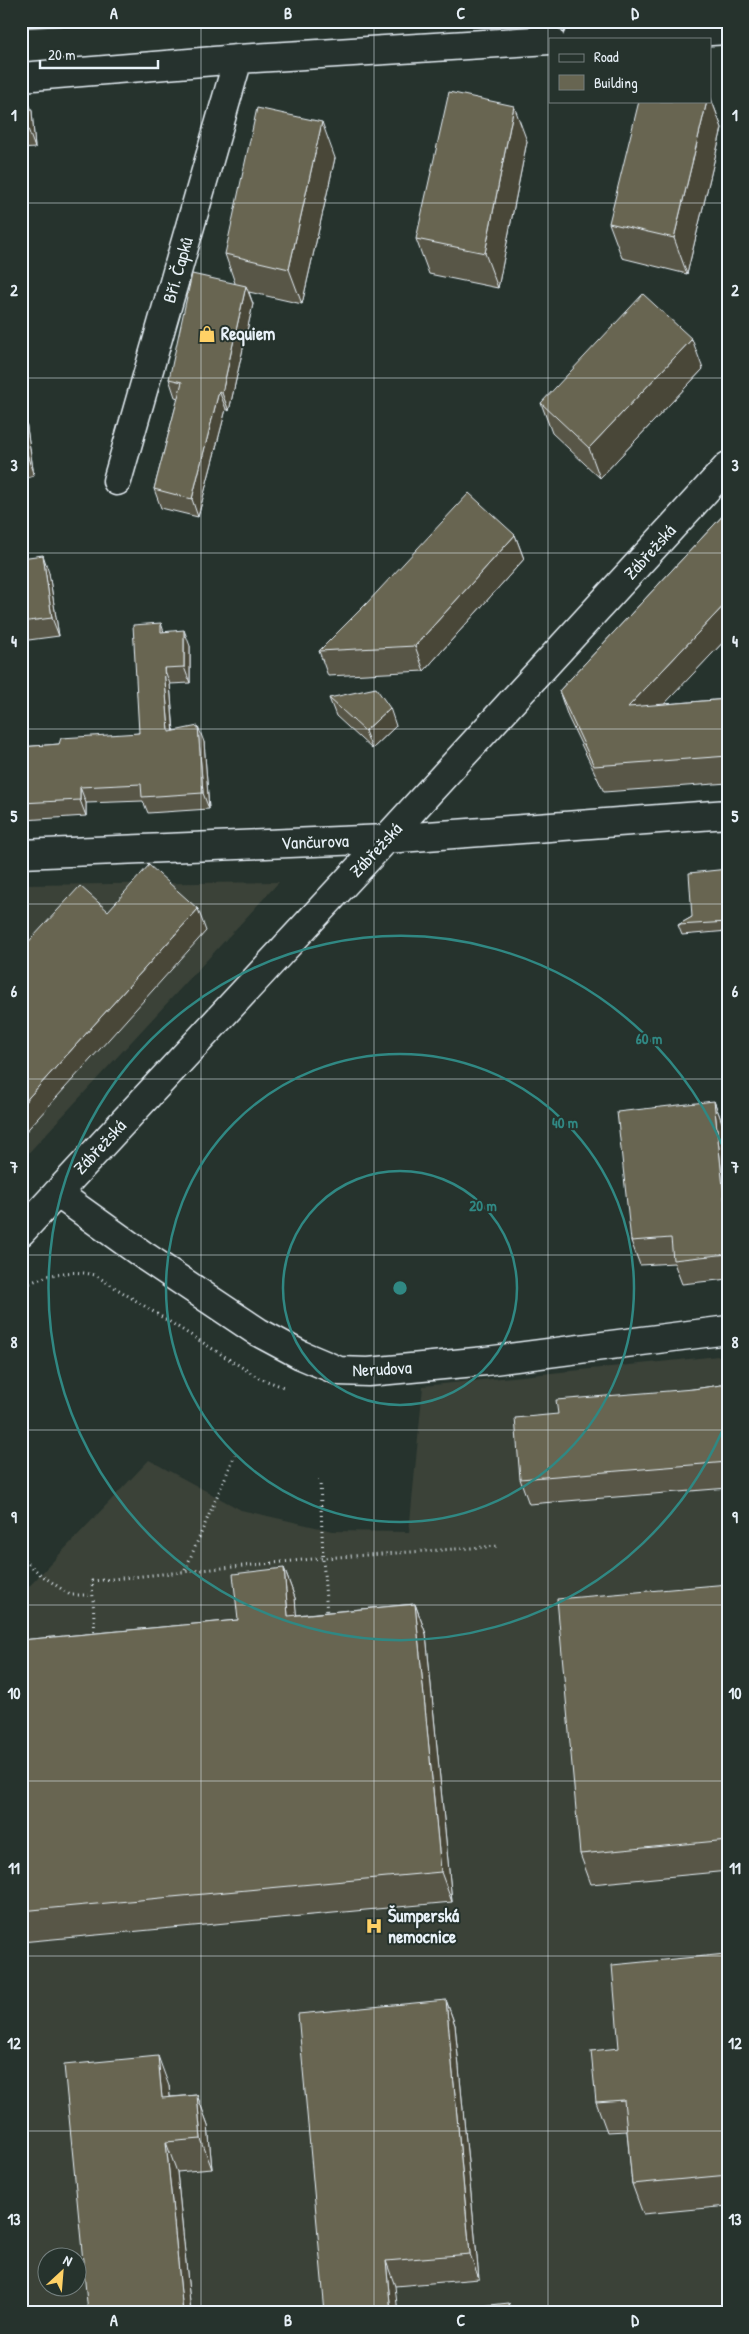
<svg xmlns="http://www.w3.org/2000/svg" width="749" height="2334" viewBox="0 0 749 2334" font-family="'Patrick Hand',sans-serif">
<rect width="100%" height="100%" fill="#26332d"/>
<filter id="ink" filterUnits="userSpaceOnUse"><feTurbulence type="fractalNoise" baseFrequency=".02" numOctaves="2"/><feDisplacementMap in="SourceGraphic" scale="10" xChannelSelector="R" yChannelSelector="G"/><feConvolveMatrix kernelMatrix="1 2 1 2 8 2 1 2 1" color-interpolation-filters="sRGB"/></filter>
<g filter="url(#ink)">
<path fill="#3a4238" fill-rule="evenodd" d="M 279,882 L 21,1161 L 21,885 Z
M 728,1355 L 728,2313 L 21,2313 L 21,1595 L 149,1460 L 241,1510 L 333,1531 L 409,1532 L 423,1386 ZM 48,2256 L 78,2256 L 78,2286 L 48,2286 Z"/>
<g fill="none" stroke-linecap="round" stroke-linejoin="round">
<g stroke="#e8f1f8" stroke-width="31">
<path id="minor" d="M 577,39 L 728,30
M 21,77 L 238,59 L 550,40
M 117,481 L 238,59
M 21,854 L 386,839 L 728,814
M 57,1193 L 146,1257 L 258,1332 L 301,1355 L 339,1371 L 368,1372 L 486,1361 L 728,1330
M 21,1232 L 386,839 L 728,466"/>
</g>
<path stroke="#e8f1f8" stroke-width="3" stroke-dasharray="1 4" stroke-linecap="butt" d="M 21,1288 C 45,1274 69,1269 95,1275 L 259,1378 L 286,1388
M 320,1480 L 323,1558 L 327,1614
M 21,1557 L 40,1574 L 70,1595 L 92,1595
M 185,1570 L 235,1455
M 95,1636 L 92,1581 L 323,1558 L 499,1546"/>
<use href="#minor" stroke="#26332d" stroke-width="28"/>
</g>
<path fill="#595746" stroke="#e8f1f8" d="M 21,21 L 92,21 L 92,24 L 21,28 Z
M 409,21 L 468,21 L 411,25 Z
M 21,90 L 32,111 L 35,148 L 21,149 Z
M 710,96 L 722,128 L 687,274 L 622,258 L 609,223 L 710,101 Z
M 527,141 L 498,288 L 429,274 L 416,239 Z
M 335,158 L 302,304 L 249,292 L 253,304 L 229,411 L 226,409 L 198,517 L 161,508 L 154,489 L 178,398 L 175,397 L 169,379 L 235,283 L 225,254 Z
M 703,369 L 600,478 L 552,433 L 541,403 Z
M 21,407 L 26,421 L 34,476 L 21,480 Z
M 728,510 L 728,637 L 664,704 L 728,699 L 728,783 L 604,792 L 568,717 L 559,691 Z
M 515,535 L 524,559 L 424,671 L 328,676 L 319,651 Z
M 21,558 L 49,573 L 59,636 L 21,641 Z
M 161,623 L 164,632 L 190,646 L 190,683 L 170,684 L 174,731 L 204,742 L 209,809 L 148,813 L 143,801 L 86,803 L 86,816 L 24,820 L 21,812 L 21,747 L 59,744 L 139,733 Z
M 329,698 L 396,726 L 372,749 L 336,716 Z
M 728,869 L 728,931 L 682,935 L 678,925 L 692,917 Z
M 714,1101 L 723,1125 L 728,1172 L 728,1279 L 682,1284 L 674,1263 L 640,1265 L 631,1241 Z
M 728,1384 L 728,1488 L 529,1504 L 520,1479 L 558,1414 L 693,1389 Z
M 284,1568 L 295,1598 L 296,1615 L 415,1604 L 426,1634 L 452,1902 L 21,1942 L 21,1640 L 238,1620 Z
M 728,1584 L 728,1871 L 591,1884 L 580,1854 Z
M 728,1959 L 728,2206 L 643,2214 L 632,2184 L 627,2131 L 607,2132 L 596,2102 L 619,2048 Z
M 446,2000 L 455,2025 L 479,2279 L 395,2286 L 325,2313 Z
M 169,2086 L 170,2097 L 197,2095 L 208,2125 L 212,2169 L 177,2172 L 191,2313 L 88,2313 Z"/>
<path fill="#484739" stroke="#e8f1f8" d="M 24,90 L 32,111 L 35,148 L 27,126 Z
M 710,96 L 722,128 L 687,274 L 674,238 L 707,101 L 710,101 Z
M 514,106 L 527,141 L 498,288 L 485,253 Z
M 322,122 L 335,158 L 302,304 L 289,269 Z
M 246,286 L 253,304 L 229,411 L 222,393 Z
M 692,339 L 703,369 L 600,478 L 589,448 Z
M 219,391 L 226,409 L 198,517 L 192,499 Z
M 21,407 L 26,421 L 34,476 L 28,458 L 21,414 Z
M 515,535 L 524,559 L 424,671 L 415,646 Z
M 43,555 L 49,573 L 59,636 L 52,618 Z
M 728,601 L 728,637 L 637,733 L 628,707 Z
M 184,630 L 190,646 L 190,683 L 184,667 Z
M 164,668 L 170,684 L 175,748 L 169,732 Z
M 390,708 L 396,726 L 372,749 L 365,731 Z
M 198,726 L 204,742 L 209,809 L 203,793 Z
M 80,787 L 86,803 L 86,816 L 80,800 Z
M 198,909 L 206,931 L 21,1137 L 21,1106 Z
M 714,1101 L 723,1125 L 728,1172 L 728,1220 L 726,1215 Z
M 284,1568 L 295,1598 L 299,1646 L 288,1616 Z
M 415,1604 L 426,1634 L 452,1902 L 441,1872 Z
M 446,2000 L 455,2025 L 479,2279 L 470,2254 Z
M 158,2056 L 169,2086 L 173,2128 L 162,2098 Z
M 197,2095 L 208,2125 L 212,2169 L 201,2139 Z
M 166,2142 L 177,2172 L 191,2313 L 183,2313 Z
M 386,2261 L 395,2286 L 398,2313 L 391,2313 Z
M 509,2303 L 512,2313 L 510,2313 Z"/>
<path fill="#676551" stroke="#e8f1f8" d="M 21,90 L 24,90 L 27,126 L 21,126 Z
M 449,92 L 514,106 L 485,253 L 416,239 Z
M 639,101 L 707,101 L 674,238 L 609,223 Z
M 257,108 L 322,122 L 289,269 L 225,254 Z
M 192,274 L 246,286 L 222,393 L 219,391 L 192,499 L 154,489 L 182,382 L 169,379 Z
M 643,294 L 692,339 L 589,448 L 541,403 Z
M 21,414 L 28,458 L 21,460 Z
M 469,493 L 515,535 L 415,646 L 319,651 L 366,604 Z
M 728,510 L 728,601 L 628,707 L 728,699 L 728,756 L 594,766 L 559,691 Z
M 43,555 L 52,618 L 21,622 L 21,558 Z
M 161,623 L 161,632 L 184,630 L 184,667 L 164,668 L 169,732 L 198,726 L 203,793 L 142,797 L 141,784 L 80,787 L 80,800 L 21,803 L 21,747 L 59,744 L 61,738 L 139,733 L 133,625 Z
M 376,688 L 390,708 L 365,731 L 329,698 Z
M 149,865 L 198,909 L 21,1106 L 21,950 L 80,886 L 108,911 Z
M 728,869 L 728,922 L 678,925 L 692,917 L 689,873 Z
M 714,1101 L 726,1215 L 728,1215 L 728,1254 L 673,1260 L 671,1238 L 631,1241 L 617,1112 Z
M 728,1384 L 728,1462 L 520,1479 L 515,1418 L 558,1414 L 556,1400 L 693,1389 Z
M 284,1568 L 288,1616 L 415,1604 L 441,1872 L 21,1911 L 21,1640 L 238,1620 L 233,1574 Z
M 728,1584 L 728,1840 L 580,1854 L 557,1599 Z
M 726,1954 L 728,1974 L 728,2175 L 632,2184 L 624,2100 L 596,2102 L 591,2051 L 619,2048 L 612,1965 Z
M 446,2000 L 470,2254 L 386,2261 L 391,2313 L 325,2313 L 298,2014 Z
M 158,2056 L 162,2098 L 197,2095 L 201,2139 L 166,2142 L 183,2313 L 88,2313 L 64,2065 Z
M 509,2303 L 510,2313 L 462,2313 L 462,2308 Z"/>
</g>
<path fill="none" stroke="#e8f1f8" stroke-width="1" stroke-opacity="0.55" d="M 201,21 L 201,2313M 374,21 L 374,2313M 548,21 L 548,2313M 21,203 L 728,203M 21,378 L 728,378M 21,553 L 728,553M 21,729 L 728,729M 21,904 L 728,904M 21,1079 L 728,1079M 21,1255 L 728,1255M 21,1430 L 728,1430M 21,1605 L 728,1605M 21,1781 L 728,1781M 21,1956 L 728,1956M 21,2131 L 728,2131"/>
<g fill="none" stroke="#308883" stroke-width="2.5">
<circle cx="400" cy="1288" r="117"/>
<circle cx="400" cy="1288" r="234"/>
<path d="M728 1417A352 352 0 1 1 728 1159"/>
</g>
<defs>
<g id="shop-bare" transform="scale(1.35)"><path d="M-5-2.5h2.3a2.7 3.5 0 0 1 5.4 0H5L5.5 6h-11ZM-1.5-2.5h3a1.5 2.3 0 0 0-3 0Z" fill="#ffd166" stroke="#26332d" stroke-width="2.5" paint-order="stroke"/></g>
<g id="hospital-bare" transform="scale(1.35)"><path d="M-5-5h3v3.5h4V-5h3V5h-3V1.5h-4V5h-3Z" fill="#ffd166" stroke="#26332d" stroke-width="2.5" paint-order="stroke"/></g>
</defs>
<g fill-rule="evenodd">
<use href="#shop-bare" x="207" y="334"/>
<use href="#hospital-bare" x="374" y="1926"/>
</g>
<g text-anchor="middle" stroke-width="4" stroke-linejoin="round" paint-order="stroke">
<g font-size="18" fill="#e8f1f8" stroke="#26332d">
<text transform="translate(178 270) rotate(-74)" y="6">Bří. Čapků</text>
<text transform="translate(650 552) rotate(-48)" y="6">Zábřežská</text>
<text transform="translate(315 842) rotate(-2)" y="6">Vančurova</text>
<text transform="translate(376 850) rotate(-47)" y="6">Zábřežská</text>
<text transform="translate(100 1147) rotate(-47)" y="6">Zábřežská</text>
<text transform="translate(382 1369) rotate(-3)" y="6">Nerudova</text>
</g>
<g font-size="18" font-weight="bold" fill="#e8f1f8" stroke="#26332d" text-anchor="start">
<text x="221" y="340">Requiem</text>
<text x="388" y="1922">Šumperská<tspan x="388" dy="21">nemocnice</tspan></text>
</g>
</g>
<circle cx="400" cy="1288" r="8" fill="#308883" stroke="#26332d" stroke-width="2.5"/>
<g font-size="15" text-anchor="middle" font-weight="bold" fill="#308883" stroke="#26332d" stroke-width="4" stroke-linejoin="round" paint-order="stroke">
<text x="649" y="1044">60 m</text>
<text x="565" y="1128">40 m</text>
<text x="483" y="1211">20 m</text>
</g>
<rect width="749" height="2334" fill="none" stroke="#26332d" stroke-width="55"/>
<rect x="549" y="38" width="162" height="65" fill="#26332d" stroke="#747f7e"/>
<rect x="559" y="54" width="25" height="8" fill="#26332d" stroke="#747f7e"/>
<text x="594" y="62" font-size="15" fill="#e8f1f8">Road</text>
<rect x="559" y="75" width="25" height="15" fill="#676551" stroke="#747f7e"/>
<text x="594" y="88" font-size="15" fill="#e8f1f8">Building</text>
<g transform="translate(62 2272) rotate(26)"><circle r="24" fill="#26332d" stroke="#747f7e"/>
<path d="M0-4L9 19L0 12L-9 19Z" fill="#ffd166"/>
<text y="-8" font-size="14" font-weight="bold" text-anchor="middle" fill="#e8f1f8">N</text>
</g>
<path d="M40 60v8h118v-8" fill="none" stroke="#e8f1f8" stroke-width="2.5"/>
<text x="48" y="60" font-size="15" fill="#e8f1f8" stroke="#26332d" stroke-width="4" paint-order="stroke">20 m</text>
<rect x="28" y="28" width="694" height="2278" fill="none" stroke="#e8f1f8" stroke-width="2"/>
<g font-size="16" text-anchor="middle" font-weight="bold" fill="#e8f1f8">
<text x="114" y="19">A</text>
<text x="288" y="19">B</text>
<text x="461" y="19">C</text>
<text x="635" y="19">D</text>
<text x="14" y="121">1</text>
<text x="735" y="121">1</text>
<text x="14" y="296">2</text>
<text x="735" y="296">2</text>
<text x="14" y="471">3</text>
<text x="735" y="471">3</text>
<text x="14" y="647">4</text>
<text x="735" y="647">4</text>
<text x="14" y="822">5</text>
<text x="735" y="822">5</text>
<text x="14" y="997">6</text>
<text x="735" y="997">6</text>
<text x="14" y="1173">7</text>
<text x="735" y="1173">7</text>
<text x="14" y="1348">8</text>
<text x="735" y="1348">8</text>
<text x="14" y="1523">9</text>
<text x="735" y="1523">9</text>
<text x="14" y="1699">10</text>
<text x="735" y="1699">10</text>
<text x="14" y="1874">11</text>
<text x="735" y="1874">11</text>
<text x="14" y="2049">12</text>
<text x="735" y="2049">12</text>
<text x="14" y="2225">13</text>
<text x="735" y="2225">13</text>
<text x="114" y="2326">A</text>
<text x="288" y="2326">B</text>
<text x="461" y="2326">C</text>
<text x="635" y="2326">D</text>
</g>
</svg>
